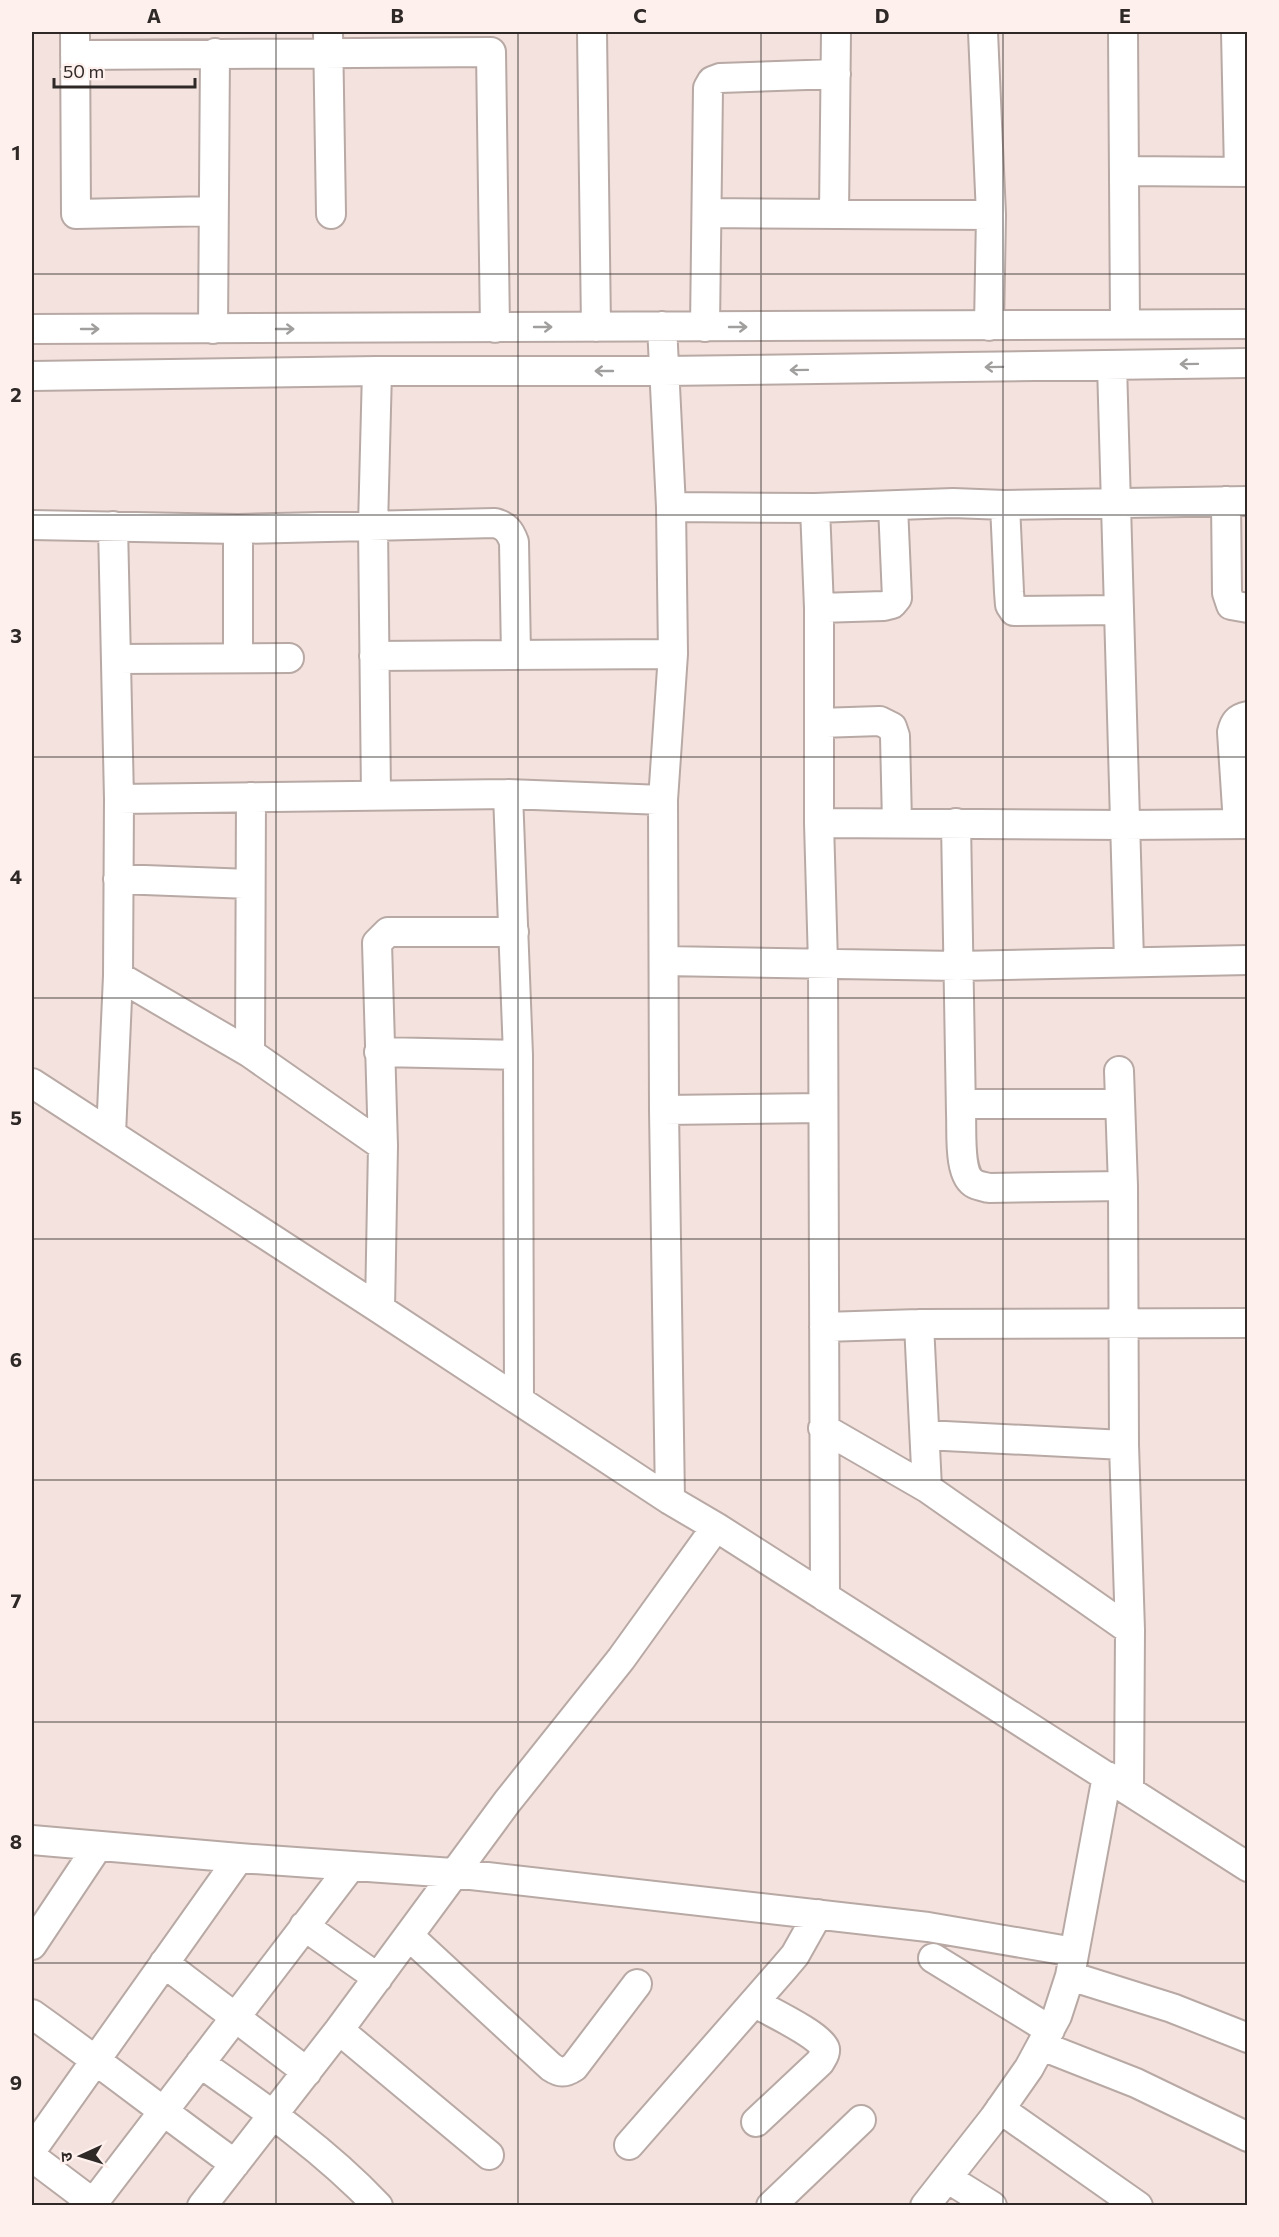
<svg xmlns="http://www.w3.org/2000/svg" width="1279" height="2237" viewBox="0 0 1279 2237" font-family="Commissioner,'Noto Sans Devanagari',sans-serif">
<rect width="100%" height="100%" fill="#f3e2de"/>
<g fill="none" stroke-linecap="round" stroke-linejoin="round">
<g stroke="#b8a9a5" stroke-width="32">
<path id="minor" d="M 75,32 L 76,214 L 213,211
M 328,32 L 331,214
M 592,32 L 596,327
M 983,32 L 991,215 L 989,326
M 1123,32 L 1125,323
M 1236,32 L 1239,172
M 75,55 L 491,52 L 495,328
M 1124,171 L 1248,172
M 707,213 L 991,215
M 834,213 L 836,32
M 662,326 L 671,507 L 673,654 L 663,800 L 664,1110 L 670,1500
M 705,327 L 708,88 L 712,81 L 720,78 L 836,74
M 32,329 L 1248,324
M 213,329 L 215,53
M 1112,365 L 1129,961
M 32,376 L 377,371 L 664,371 L 1248,363
M 1226,501 L 1227,593 L 1231,605 L 1248,608
M 1005,505 L 1009,592 L 1010,605 L 1014,611 L 1119,610
M 671,507 L 815,508 L 953,503 L 1005,505 L 1248,501
M 815,508 L 819,608 L 819,823 L 823,963 L 825,1597
M 32,525 L 238,529 L 495,523 C 506,526 510,531 514,542 L 516,655
M 819,608 L 884,606 L 892,604 L 897,598 L 893,506
M 374,656 L 673,654
M 238,658 L 238,529
M 116,659 L 289,658
M 819,723 L 880,721 L 892,727 L 895,736 L 897,823
M 508,794 L 518,1055 L 519,1399
M 376,795 L 373,526 L 377,371
M 119,799 L 508,794 L 663,800
M 819,823 L 1124,825 L 1248,824
M 956,823 L 961,1114 C 962,1131 958,1176 975,1184 C 979,1186 985,1187 989,1188 L 1123,1186
M 1238,824 L 1232,732 C 1234,723 1237,718 1248,716
M 118,879 L 250,884
M 664,961 L 958,966 L 1248,960
M 118,976 L 250,1053 L 383,1146
M 379,1052 L 518,1055
M 250,1053 L 251,797
M 1119,1071 L 1123,1186 L 1124,1445 L 1130,1630 L 1129,1790
M 32,1083 L 380,1309 L 670,1500 L 716,1527 L 1248,1867
M 961,1104 L 1120,1104
M 664,1110 L 822,1108
M 111,1134 L 118,976 L 119,799 L 113,526
M 380,1309 L 383,1146 L 377,943 L 388,932 L 514,932
M 919,1324 L 927,1488
M 824,1327 L 919,1324 L 1248,1323
M 823,1428 L 927,1488 L 1130,1630
M 925,1435 L 1124,1445
M 32,1840 L 239,1858 L 453,1873 L 928,1927 L 1074,1952
M 304,1926 L 378,1978
M 409,1936 L 551,2067 C 560,2073 565,2073 574,2067 L 637,1984
M 32,1945 L 98,1846
M 933,1958 L 1050,2030
M 164,1963 L 307,2072
M 1070,1976 L 1172,2008 L 1248,2038
M 755,2003 C 767,2010 822,2036 825,2049 C 826,2054 822,2058 820,2062 L 756,2122
M 32,2014 C 101,2063 167,2115 235,2164
M 339,2030 L 489,2155
M 1042,2046 L 1136,2083 L 1248,2137
M 200,2063 C 263,2107 325,2150 378,2206
M 1000,2109 L 1138,2206
M 629,2145 L 784,1968 L 795,1955 L 818,1914
M 32,2150 L 239,1858
M 32,2157 L 97,2206
M 947,2178 L 992,2206
M 91,2206 L 351,1866
M 202,2206 L 339,2030 L 507,1802 L 621,1659 L 716,1527
M 771,2206 L 861,2120
M 925,2206 L 994,2118 L 1029,2068 L 1057,2016 L 1070,1976 L 1107,1776"/>
</g>
<use href="#minor" stroke="#fff" stroke-width="28"/>
</g>
<defs><path id="oneway-shaft" d="M-6 0H5M1.5-3L5.5 0L1.5 3" fill="none" stroke-width="1.6" stroke-linecap="round" stroke-linejoin="round" transform="scale(1.5)"/></defs>
<g stroke="#a19e9e">
<use href="#oneway-shaft" transform="translate(543 327)"/>
<use href="#oneway-shaft" transform="translate(738 327)"/>
<use href="#oneway-shaft" transform="translate(90 329)"/>
<use href="#oneway-shaft" transform="translate(285 329)"/>
<use href="#oneway-shaft" transform="translate(1189 364) rotate(179)"/>
<use href="#oneway-shaft" transform="translate(994 367) rotate(179)"/>
<use href="#oneway-shaft" transform="translate(799 370) rotate(179)"/>
<use href="#oneway-shaft" transform="translate(604 371) rotate(-180)"/>
</g>
<path fill="none" stroke="#2e2827" stroke-width="1.5" stroke-opacity="0.55" d="M 276,32 L 276,2206M 518,32 L 518,2206M 761,32 L 761,2206M 1003,32 L 1003,2206M 32,274 L 1248,274M 32,515 L 1248,515M 32,757 L 1248,757M 32,998 L 1248,998M 32,1239 L 1248,1239M 32,1480 L 1248,1480M 32,1722 L 1248,1722M 32,1963 L 1248,1963"/>
<rect width="1279" height="2237" fill="none" stroke="#fef0ed" stroke-width="66"/>
<g transform="translate(81 2156) rotate(266)" stroke="#fef0ed" stroke-width="4.5" paint-order="stroke">
<path d="M0-4.5L10 22L0 15L-10 22Z" fill="#2e2827"/>
<text y="-9" font-size="16" font-weight="bold" text-anchor="middle" fill="#2e2827">उ</text>
</g>
<path d="M54 78v9h141v-9" fill="none" stroke="#2e2827" stroke-width="3"/>
<text x="63" y="78" font-size="18" fill="#2e2827" stroke="#fef0ed" stroke-width="4.5" paint-order="stroke">50 m</text>
<rect x="33" y="33" width="1213" height="2171" fill="none" stroke="#2e2827" stroke-width="2"/>
<g font-size="20" text-anchor="middle" font-weight="bold" fill="#2e2827">
<text x="154" y="23">A</text>
<text x="397" y="23">B</text>
<text x="640" y="23">C</text>
<text x="882" y="23">D</text>
<text x="1125" y="23">E</text>
<text x="16" y="160">1</text>
<text x="16" y="402">2</text>
<text x="16" y="643">3</text>
<text x="16" y="884">4</text>
<text x="16" y="1125">5</text>
<text x="16" y="1367">6</text>
<text x="16" y="1608">7</text>
<text x="16" y="1849">8</text>
<text x="16" y="2090">9</text>
</g>
</svg>
